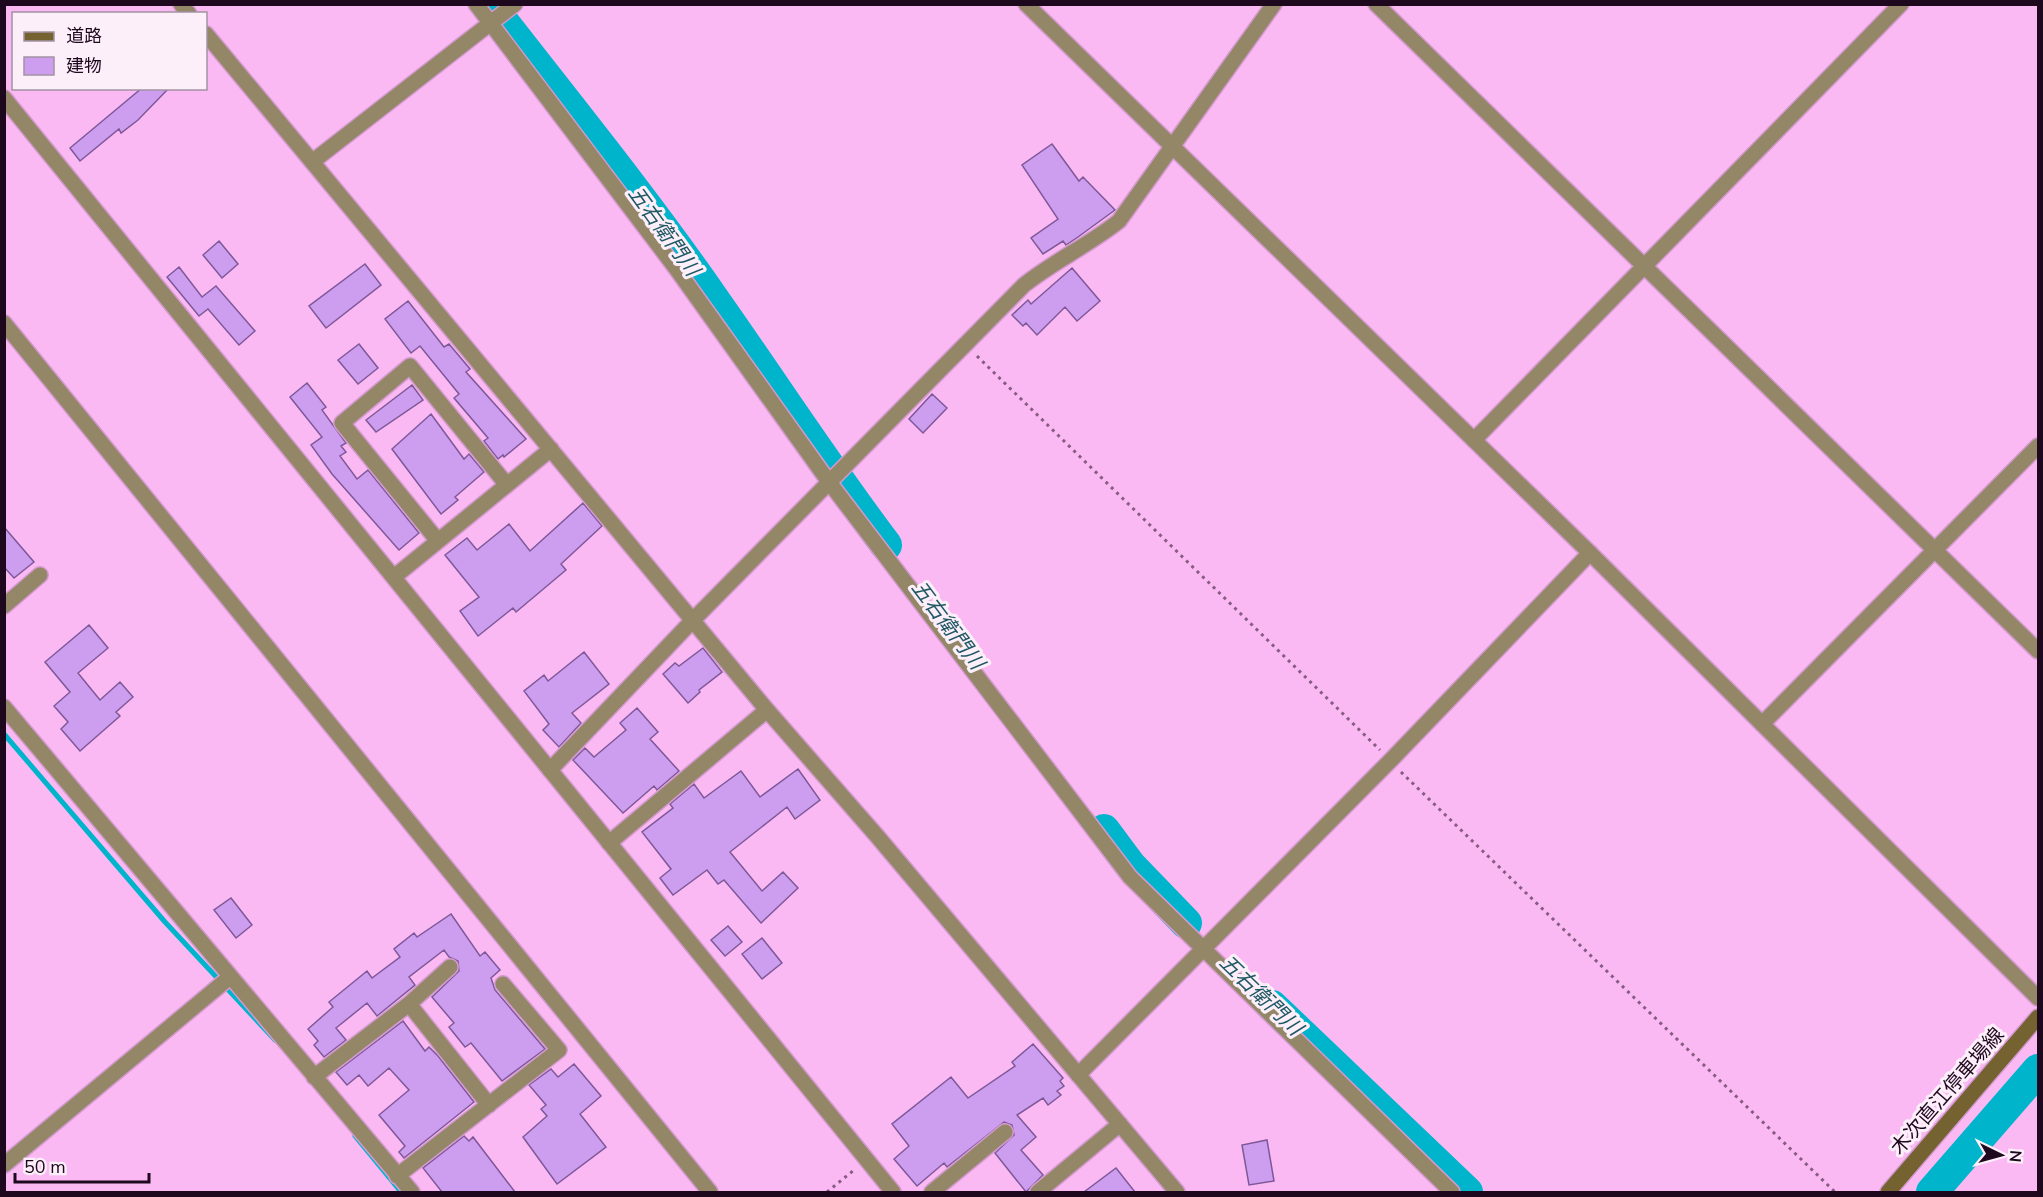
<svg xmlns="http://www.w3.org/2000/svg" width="2043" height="1197" viewBox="0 0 2043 1197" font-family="'Nunito Sans','Noto Sans JP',sans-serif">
<rect width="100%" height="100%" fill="#fbb9f4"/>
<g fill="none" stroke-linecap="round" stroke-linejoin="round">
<path stroke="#00b4cb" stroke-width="5" d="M 4,734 L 165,922 L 275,1040
M 355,1136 L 401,1192"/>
<path stroke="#00b4cb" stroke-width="32" d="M 489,4 C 566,103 646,201 717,304 C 774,385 827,467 886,545
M 1104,830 L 1130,865 L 1186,923
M 1272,1006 L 1467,1192
M 1932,1192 L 2038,1070"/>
</g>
<path fill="#cd9eef" stroke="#7e5898" stroke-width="1.5" d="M 142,88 L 169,88 L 138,120 L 121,133 L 119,129 L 80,161 L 70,148 Z
M 1052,144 L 1079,181 L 1083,177 L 1115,210 L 1078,237 L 1066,245 L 1063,241 L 1043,254 L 1031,238 L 1058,219 L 1022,165 Z
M 219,241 L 238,264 L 222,278 L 203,255 Z
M 365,264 L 381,285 L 326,328 L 309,306 Z
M 179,267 L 202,297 L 216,286 L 255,331 L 239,345 L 208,309 L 199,316 L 167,277 Z
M 1072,268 L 1100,301 L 1077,321 L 1065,307 L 1037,335 L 1026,323 L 1023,326 L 1012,315 L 1028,300 L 1031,304 Z
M 408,301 L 444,347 L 449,344 L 470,369 L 466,372 L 526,439 L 504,457 L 503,455 L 498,459 L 484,441 L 488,438 L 454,398 L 459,394 L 420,346 L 411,353 L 385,319 Z
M 359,344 L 378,368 L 358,384 L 338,360 Z
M 307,383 L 326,407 L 322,410 L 346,443 L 341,446 L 346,452 L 340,456 L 357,479 L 368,470 L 419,533 L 399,550 L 332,474 L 311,445 L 322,437 L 290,397 Z
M 412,385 L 423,400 L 376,432 L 366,420 Z
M 932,394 L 947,408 L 923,433 L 909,419 Z
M 431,414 L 464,459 L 469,454 L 484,472 L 455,497 L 458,500 L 441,514 L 392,449 Z
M 583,503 L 602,526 L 561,564 L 566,570 L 516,612 L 513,608 L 478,636 L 460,611 L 479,597 L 445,555 L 467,538 L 477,550 L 509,524 L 530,551 Z
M 4,527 L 34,562 L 14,578 L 4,567 Z
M 89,625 L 108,648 L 78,673 L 100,700 L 120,682 L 133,697 L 116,712 L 120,716 L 80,751 L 61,729 L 68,722 L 54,706 L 70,692 L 45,662 Z
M 703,648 L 722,672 L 699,690 L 700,692 L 688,703 L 663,674 L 675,663 L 679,666 Z
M 584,652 L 609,684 L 572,713 L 581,723 L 559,747 L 543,730 L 549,724 L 524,691 L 544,675 L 548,681 Z
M 637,708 L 658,732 L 650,739 L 679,771 L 657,790 L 654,786 L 623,813 L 573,760 L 585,748 L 594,757 L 626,730 L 620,723 Z
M 798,769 L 820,800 L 795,819 L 787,807 L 730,852 L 762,891 L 783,872 L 798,888 L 761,923 L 724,880 L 718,884 L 707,870 L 673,895 L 660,878 L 671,869 L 642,832 L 673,808 L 670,804 L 694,784 L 704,798 L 741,771 L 760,797 Z
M 231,898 L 252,925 L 236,938 L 214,910 Z
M 451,914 L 480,956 L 485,952 L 500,970 L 491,978 L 495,990 L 545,1049 L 502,1081 L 471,1043 L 465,1047 L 449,1027 L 454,1023 L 432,997 L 459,971 L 458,961 L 449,957 L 444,950 L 409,977 L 415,985 L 377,1016 L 367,1003 L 336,1028 L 346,1040 L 324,1057 L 314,1045 L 318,1041 L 308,1029 L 333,1007 L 329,1002 L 367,971 L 372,978 L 400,957 L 394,949 L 414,933 L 417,937 Z
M 728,926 L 742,942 L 725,956 L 711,940 Z
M 762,938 L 782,963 L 762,979 L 742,954 Z
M 403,1021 L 425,1051 L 429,1047 L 438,1056 L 474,1102 L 404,1158 L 399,1152 L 405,1146 L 379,1115 L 409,1090 L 389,1068 L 368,1086 L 359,1075 L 347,1085 L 336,1072 Z
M 1033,1044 L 1063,1078 L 1060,1081 L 1064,1086 L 1057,1091 L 1061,1095 L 1048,1105 L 1043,1098 L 1017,1115 L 1036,1137 L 1021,1150 L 1043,1175 L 1026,1192 L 995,1153 L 1014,1135 L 1012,1125 L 1004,1122 L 947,1167 L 944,1163 L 917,1186 L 894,1159 L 909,1146 L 892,1124 L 951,1077 L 968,1098 L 1015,1066 L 1012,1062 Z
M 574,1064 L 601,1096 L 580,1114 L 606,1147 L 557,1184 L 523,1137 L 547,1116 L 541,1109 L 546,1105 L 529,1085 L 551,1069 L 558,1077 Z
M 464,1136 L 469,1141 L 473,1137 L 515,1192 L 442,1192 L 423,1168 Z
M 1267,1140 L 1274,1181 L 1249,1185 L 1242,1145 Z
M 1116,1168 L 1135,1192 L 1084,1192 Z"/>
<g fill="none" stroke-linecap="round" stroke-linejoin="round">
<g stroke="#d399cd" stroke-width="18">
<path id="minor" d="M 181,4 L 189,14
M 476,4 L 675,267 L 829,482 L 1130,877 L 1452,1192
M 1376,4 L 2038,651
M 206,34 L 767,710 L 877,836 L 1177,1192
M 312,162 L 515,4
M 4,323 L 710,1192
M 1474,440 L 1901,4
M 438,541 L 342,423 L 410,366 L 507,485
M 394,577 L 551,449
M 4,606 L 40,575
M 4,707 L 412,1192
M 1762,724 L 2038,446
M 550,770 L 694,619 L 1024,285 C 1054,261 1089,245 1119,221 L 1274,4
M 609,843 L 767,710
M 409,1004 L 489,1105
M 1078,1075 L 1390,761 L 1590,553
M 314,1077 L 409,1004 L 450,967
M 4,1165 L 230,977
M 397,1176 L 559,1050 L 503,984
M 932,1192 L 1005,1132
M 1038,1192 L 1120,1124"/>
</g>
<g stroke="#d399cd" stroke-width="18">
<path id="tertiary" d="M 1026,4 L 1590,553 L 2038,998
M 4,98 L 893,1192"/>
</g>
<g stroke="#d399cd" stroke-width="18">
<path id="secondary" d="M 1888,1192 L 2038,1017"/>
</g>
<path stroke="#875c83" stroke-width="3" stroke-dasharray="3 4.5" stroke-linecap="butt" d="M 977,356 L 1380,750
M 1401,772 L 1835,1192
M 827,1192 L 854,1170"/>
<use href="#minor" stroke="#938767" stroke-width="15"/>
<use href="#tertiary" stroke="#938767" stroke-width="15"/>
<use href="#secondary" stroke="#746331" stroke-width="15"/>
</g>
<g text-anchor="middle" stroke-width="6" stroke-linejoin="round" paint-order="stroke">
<g font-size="20" fill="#1e081d" stroke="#fceffa">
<text transform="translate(1947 1091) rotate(-49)" y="7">木次直江停車場線</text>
</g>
<g font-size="21" font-style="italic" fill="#1e5862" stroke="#fceffa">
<text transform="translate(664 231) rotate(54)" y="7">五右衛門川</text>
<text transform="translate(948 625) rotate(53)" y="7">五右衛門川</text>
<text transform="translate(1261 995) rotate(44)" y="7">五右衛門川</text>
</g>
</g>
<rect width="2043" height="1197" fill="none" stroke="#1e081d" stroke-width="12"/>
<rect x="12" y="12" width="195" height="78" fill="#fceffa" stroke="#a393a2" stroke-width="1.5"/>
<rect x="24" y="32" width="30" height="9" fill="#746331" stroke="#a393a2" stroke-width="1.5"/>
<text x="66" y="42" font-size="18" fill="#1e081d">道路</text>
<rect x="24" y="57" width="30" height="18" fill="#cd9eef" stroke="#a393a2" stroke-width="1.5"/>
<text x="66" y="72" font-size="18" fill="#1e081d">建物</text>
<g transform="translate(2001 1155) rotate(95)" stroke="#fceffa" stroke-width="4.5" paint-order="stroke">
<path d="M0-4.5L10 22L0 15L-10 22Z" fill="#1e081d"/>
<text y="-9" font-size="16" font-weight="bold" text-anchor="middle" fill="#1e081d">N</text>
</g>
<path d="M15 1173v9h134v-9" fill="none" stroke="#1e081d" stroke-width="3"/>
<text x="24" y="1173" font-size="18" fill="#1e081d" stroke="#fceffa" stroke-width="4.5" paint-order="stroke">50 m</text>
</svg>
